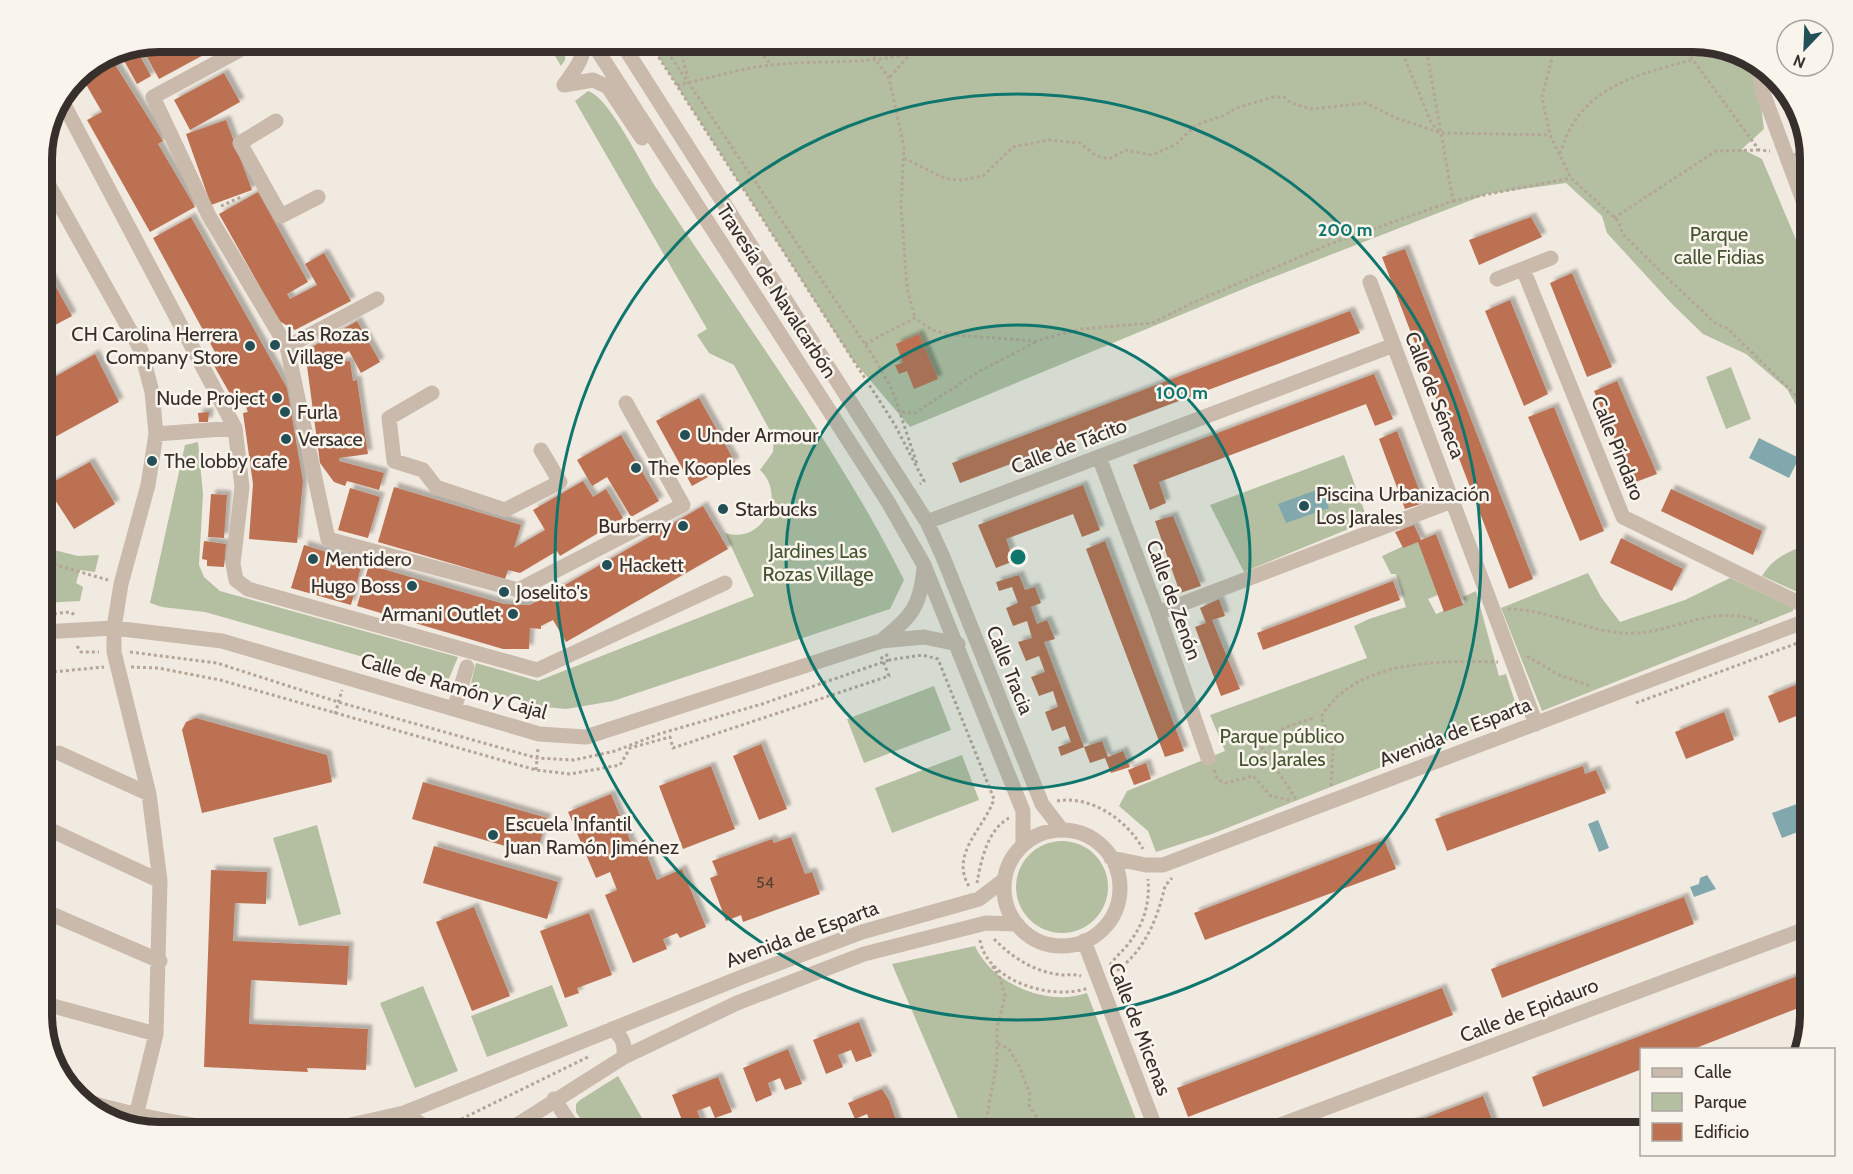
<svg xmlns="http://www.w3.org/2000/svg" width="1853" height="1174" viewBox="0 0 1853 1174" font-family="Cabin,sans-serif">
<defs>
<filter id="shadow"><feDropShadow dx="4.5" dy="-4.5" stdDeviation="1.5" flood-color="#0004"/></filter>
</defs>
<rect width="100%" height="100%" fill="#f1eae0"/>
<path fill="#b4bfa1" d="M 547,42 L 566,42 L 565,60 L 561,66 Z
M 649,42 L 1694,42 L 1755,61 L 1764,129 L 1742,149 L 1762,159 L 1811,275 L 1811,432 L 1787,389 L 1746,354 L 1703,334 L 1673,305 L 1607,233 L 1602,216 L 1566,183 L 1487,194 L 1253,285 L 910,427 L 852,359 Z
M 588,91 C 610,98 642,166 657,189 C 740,317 836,444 904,580 L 890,609 L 613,701 L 566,709 L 545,707 L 470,687 L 476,663 L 538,681 L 754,596 L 725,533 C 763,545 787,495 760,470 L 773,452 L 774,438 L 734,365 L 709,353 L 697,335 L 707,329 L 575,101 Z
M 1731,367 L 1751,419 L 1726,429 L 1706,377 Z
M 198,442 L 203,494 L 199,565 L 204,577 L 220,591 L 458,657 L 448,681 L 205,612 L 162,607 L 150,603 L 185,445 Z
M 1344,455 L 1368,521 L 1244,572 L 1210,505 Z
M 1419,539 L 1440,594 L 1428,599 L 1436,614 L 1465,602 L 1463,597 L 1476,591 L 1499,676 L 1506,674 L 1515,702 L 1507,705 L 1510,716 L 1212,834 L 1156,852 L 1148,831 L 1119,806 L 1127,791 L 1225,751 L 1210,715 L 1367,658 L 1354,626 L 1369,619 L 1406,607 L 1396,574 L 1391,574 L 1382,556 Z
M 1811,544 L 1811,598 L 1762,576 C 1774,557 1790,550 1811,544 Z
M 42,547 L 78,556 L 99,555 L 95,572 L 80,570 L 76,583 L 83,587 L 80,601 L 42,603 Z
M 1588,573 L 1601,597 L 1620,622 L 1685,600 L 1730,578 L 1793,608 L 1793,611 L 1542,711 L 1501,608 Z
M 934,686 L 951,730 L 864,763 L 847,719 Z
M 962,755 L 979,800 L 892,833 L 875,788 Z
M 317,825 L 341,914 L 299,926 L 273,838 Z
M1016 887a46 46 0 1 1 92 0a46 46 0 1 1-92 0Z
M 975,946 C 992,984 1048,1007 1087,993 L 1141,1132 L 964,1132 L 892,964 Z
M 552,985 L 568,1026 L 487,1057 L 471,1016 Z
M 423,986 L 458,1071 L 415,1088 L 380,1003 Z
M 618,1076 L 650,1132 L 589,1132 L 576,1112 L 576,1104 L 580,1100 Z"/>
<path fill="#81a8ac" d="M 1759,438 L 1799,458 L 1789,478 L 1749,458 Z
M 1322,488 L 1329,508 L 1286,523 L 1278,504 Z
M 1811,799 L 1811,827 L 1782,838 L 1772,813 Z
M 1598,820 L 1609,848 L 1599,852 L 1588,824 Z
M 1707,875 L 1716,889 L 1694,897 L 1690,887 L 1699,884 L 1700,878 Z"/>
<path fill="#bc7153" filter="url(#shadow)" d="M 159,42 L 203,42 L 209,52 L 159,79 L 141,46 Z
M 135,47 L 151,76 L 137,84 L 118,50 Z
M 109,55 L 163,141 L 158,144 L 195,207 L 150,232 L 87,120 L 102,112 L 80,74 Z
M 224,73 L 240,102 L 190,130 L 174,100 Z
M 226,120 L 252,190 L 211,205 L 186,134 Z
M 258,192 L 308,282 L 287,294 L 290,299 L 317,285 L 305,264 L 324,253 L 351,301 L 295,330 L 279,321 L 219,214 Z
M 191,217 L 287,388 L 303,481 L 297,543 L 249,539 L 253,484 L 243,413 L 248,412 L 244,402 L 237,406 L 209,357 L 216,354 L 153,238 Z
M 1531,217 L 1542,237 L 1479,265 L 1469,240 Z
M 1405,249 L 1533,579 L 1509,589 L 1382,257 Z
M 42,262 L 72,316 L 42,332 Z
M 1572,273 L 1612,367 L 1587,377 L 1550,283 Z
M 1510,300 L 1548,394 L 1524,406 L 1485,311 Z
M 1350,311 L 1360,333 L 960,483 L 952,463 Z
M 357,321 L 380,362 L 361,373 L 349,351 L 332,361 L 332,363 L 350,361 L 353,381 L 357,380 L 368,454 L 339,458 L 339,461 L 384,473 L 379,490 L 347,481 L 345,486 L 334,482 L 320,463 L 305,351 Z
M 919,334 L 938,379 L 914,389 L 907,371 L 899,374 L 895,365 L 903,363 L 896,344 Z
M 95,354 L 119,402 L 42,444 L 42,384 Z
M 1374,374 L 1393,419 L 1375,426 L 1366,404 L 1159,482 L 1166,503 L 1150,510 L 1133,465 Z
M 1617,381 L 1657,474 L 1633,483 L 1594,391 Z
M 699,398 L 735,462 L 692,486 L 656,421 Z
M 1554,407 L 1604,531 L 1580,541 L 1528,417 Z
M 209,412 L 208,422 L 199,422 L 198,413 Z
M 1397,431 L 1424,503 L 1405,509 L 1379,439 Z
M 621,435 L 659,501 L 631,517 L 607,477 L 592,486 L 577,460 Z
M 90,462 L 115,504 L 74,529 L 46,486 Z
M 583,481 L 593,497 L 606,489 L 623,518 L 560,556 L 557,551 L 520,573 L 508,570 L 505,579 L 378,542 L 394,487 L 521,525 L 514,548 L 545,530 L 533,510 Z
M 1083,485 L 1100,530 L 1082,537 L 1073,514 L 1006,539 L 1014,561 L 996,568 L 978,525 Z
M 350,488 L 380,497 L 368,538 L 338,530 Z
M 1671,489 L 1762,531 L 1753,555 L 1661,511 Z
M 211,494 L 227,495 L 224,538 L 208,537 Z
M 703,506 L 728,549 L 566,642 L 553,620 L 541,626 L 541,629 L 530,628 L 529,649 L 503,649 L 357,606 L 369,565 L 504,604 L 530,605 Z
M 1173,516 L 1201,586 L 1180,593 L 1155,521 Z
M 1414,525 L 1421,540 L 1436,534 L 1463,605 L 1444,612 L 1418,542 L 1403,548 L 1395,532 Z
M 1621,538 L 1683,569 L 1672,591 L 1610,563 Z
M 204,541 L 226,544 L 224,567 L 207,566 L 207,560 L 202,559 Z
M 1105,541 L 1184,751 L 1165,757 L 1086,549 Z
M 304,545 L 343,557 L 344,554 L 363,559 L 351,605 L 291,588 Z
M 1019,575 L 1025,590 L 1035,587 L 1041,603 L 1031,607 L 1037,624 L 1047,620 L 1055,639 L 1044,642 L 1084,747 L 1061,756 L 1058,747 L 1071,742 L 1065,726 L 1052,731 L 1045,712 L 1058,707 L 1053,691 L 1039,696 L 1031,677 L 1045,672 L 1039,656 L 1026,661 L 1018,642 L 1032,638 L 1027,621 L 1013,626 L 1006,608 L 1018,603 L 1012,587 L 999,591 L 996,582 Z
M 1393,581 L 1400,600 L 1263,650 L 1257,633 Z
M 1219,599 L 1225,616 L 1212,620 L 1240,689 L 1221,696 L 1195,627 L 1206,623 L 1200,608 Z
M 1811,679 L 1811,710 L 1779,723 L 1768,696 Z
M 1724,712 L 1734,740 L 1686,759 L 1675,732 Z
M 196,718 L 327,755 L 332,782 L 202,813 L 182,730 L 186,722 Z
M 1102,741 L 1108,757 L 1123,751 L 1130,767 L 1111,773 L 1105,758 L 1090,763 L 1084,747 Z
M 761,744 L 787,809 L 759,820 L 733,756 Z
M 1146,763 L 1151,779 L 1134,785 L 1128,770 Z
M 711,766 L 735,829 L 683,849 L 659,786 Z
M 1583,766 L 1585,774 L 1596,770 L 1606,793 L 1447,851 L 1435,819 Z
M 423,782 L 547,818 L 536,855 L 412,819 Z
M 611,794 L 637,857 L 646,853 L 657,880 L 682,869 L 706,927 L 680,938 L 677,933 L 663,939 L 667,949 L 633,963 L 605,895 L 617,890 L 610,872 L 596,878 L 568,812 Z
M 791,837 L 805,874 L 812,872 L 820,894 L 743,922 L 741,915 L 726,921 L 710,878 L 718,875 L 712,861 L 772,839 L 774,843 Z
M 1384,840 L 1396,869 L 1205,940 L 1194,913 Z
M 434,846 L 558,882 L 547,919 L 423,883 Z
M 211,870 L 267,872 L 266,904 L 235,903 L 233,941 L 349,946 L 347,985 L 251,980 L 249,1024 L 368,1029 L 366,1070 L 307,1068 L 308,1072 L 204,1067 Z
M 1684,897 L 1694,924 L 1502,998 L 1491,969 Z
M 474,907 L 510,996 L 472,1011 L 436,922 Z
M 589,913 L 612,975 L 577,988 L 579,993 L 565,998 L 540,931 Z
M 1811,971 L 1811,1003 L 1691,1050 L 1642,1050 L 1642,1069 L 1543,1107 L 1532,1077 Z
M 1442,988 L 1453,1015 L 1188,1117 L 1177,1088 Z
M 859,1022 L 872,1056 L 856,1062 L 851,1050 L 838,1055 L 843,1067 L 826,1074 L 813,1040 Z
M 788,1049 L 802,1084 L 785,1090 L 780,1078 L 768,1083 L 772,1095 L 756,1102 L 743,1068 Z
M 718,1077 L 732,1112 L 715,1118 L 710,1106 L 697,1111 L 702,1123 L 686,1130 L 672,1095 Z
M 882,1089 L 889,1100 L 900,1132 L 861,1132 L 872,1127 L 867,1114 L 855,1119 L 848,1103 Z
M 1483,1096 L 1494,1125 L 1475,1132 L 1389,1132 Z"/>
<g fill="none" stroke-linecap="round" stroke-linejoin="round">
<path stroke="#b4a597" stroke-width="3" stroke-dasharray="3 3" stroke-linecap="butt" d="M 649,42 L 895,425 L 924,481 L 920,484
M 661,42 L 873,356 L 892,389 L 917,464
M 678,42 L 688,78
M 752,42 L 771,65
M 863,42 L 889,78 L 904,147 L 901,206 L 907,288 L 915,318
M 880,42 L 910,54 L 889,78
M 1398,42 L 1431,122 L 1439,132
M 1556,42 L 1542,97 L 1550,135 L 1571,178 L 1619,222 L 1622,233 L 1659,270 L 1715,323 L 1728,329 L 1811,410
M 1680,42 L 1759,150 L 1770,151
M 677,85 C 708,79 740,68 772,65 C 832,58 883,69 941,42
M 1560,154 C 1579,88 1632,76 1691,60
M 904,158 L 946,179 L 962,180 L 983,176 L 1013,147 L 1049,140 L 1080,143 L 1095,155 L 1109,159 L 1125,150 L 1152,155 L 1175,145 L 1196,125 L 1225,115 L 1236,108 L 1274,97 L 1284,97 L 1291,103 L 1311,109 L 1366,103 L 1396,118 L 1441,133 L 1550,135
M 1453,201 L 1571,178
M 221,206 L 241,197
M 1614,218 L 1716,151 L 1759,150
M 865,344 L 915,318 L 932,330 L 952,335 L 1036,341 L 1081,329 L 1153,323 L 1190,304 L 1330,244 L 1453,201 L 1425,42
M 902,412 L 915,413 L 978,372 L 1036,342
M 42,561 L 108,580
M 1508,609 C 1547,609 1583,630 1622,633 C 1672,637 1711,600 1762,623
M 42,615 L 70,612 L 75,615
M 77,646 L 81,652 L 99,652
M 130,652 L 217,663 L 338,702 L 537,758 L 574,760 L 615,751 L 659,734 L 762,704 L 889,660
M 886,654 L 889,660 L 922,655 L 938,659 L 994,799 C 985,828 948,854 970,888
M 1527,656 L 1559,675 L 1591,686
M 131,667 L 158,668 L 220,680 L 536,770 L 570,774 L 620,765 L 630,748 L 670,737 L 673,748 L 889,676 L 881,656
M 42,673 L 104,667
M 1636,703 L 1811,638
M 335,714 L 342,690
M 536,770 L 538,748
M 1214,770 L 1218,780 L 1226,783 L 1253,776 L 1271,796 L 1290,800
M 1331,786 L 1333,749 L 1321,717 C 1355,660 1439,660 1498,662
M 1296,799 L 1262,748 L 1264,740 L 1286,727 L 1314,718
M 1057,801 C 1091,795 1127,820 1143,849
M 977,883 C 981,861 987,830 1009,818
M 994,939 C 1013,958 1034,972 1062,975 C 1068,975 1074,974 1081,976
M 980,940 C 987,982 1053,1001 1088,988
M 1110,965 C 1115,957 1123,951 1129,943 C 1144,924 1150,903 1148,879
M 1112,974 C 1143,954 1157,921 1165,886 L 1172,878
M 998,1044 L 1009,1049 L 1019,1066 L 1030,1094 L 1029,1105 L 1046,1132
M 445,1127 L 590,1056
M 984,1132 L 997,1061 L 997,1028 L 1005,996 L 1000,978 L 992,965"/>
<path stroke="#c9baac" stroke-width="15" d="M 592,42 L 888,502 L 924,565 L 1023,811 L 1023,844
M 621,42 L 927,522 L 943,557 L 1042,804 L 1062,830
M 238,51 L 153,97 L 209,216 L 287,347 L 328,539 L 518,590 L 683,505 L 626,403
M 1757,61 L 1762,90 L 1811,222
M 564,85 L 593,80 L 608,87 L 642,138
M 564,85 C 572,73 587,57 582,42
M 61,99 L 235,428 L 242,487 L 233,564 L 236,580 L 248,589 L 537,670 L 725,583
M 276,121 L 240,143 L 281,216 L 318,197
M 1790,163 L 1810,155
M 42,173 L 141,350 L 152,392 L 156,434 L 148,485 L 121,584 L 114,628 L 114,652 L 149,794 L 160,881 L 156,1034 L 134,1124
M 1523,269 L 1623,517 L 1811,609
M 1497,279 L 1551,258
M 1370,282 L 1536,724
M 287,347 L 377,299
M 432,393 L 389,418 L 394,461 L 423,470 L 436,487 L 505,510 L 560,482 L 541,450
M 156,434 L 235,428
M 1099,457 L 1158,613 L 1208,758
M 927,522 L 1394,345
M 1158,613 L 1452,501
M 42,632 L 114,628 L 222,641 L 539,734 L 586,737 L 881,641 L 924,637 L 958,644
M 881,641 C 911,616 920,609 924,568
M 454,709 L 467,667
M 59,753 L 149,794
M 42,826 L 160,881
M1004 888a58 58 0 1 1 116 0a58 58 0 1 1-116 0Z
M 1111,858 L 1146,865 L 1163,865 L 1811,619
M 42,910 L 160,961
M 1084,941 L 1157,1132
M 42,1003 L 156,1034
M 612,1029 C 623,1037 625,1044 624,1057
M 554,1099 L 576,1132
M 84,1101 C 140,1117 195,1128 254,1132
M 404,1113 L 433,1132
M 278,1132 L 337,1128 L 404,1113 L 742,977 L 862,932 L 979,899 L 1004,880
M 506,1132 L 624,1057 L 737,1003 L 864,954 L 986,923 L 1017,924
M 1261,1132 L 1811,927"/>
</g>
<circle cx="1018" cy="557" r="232" fill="#0f766e" fill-opacity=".12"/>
<g fill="none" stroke="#0f766e" stroke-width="3">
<circle cx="1018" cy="557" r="232"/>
<circle cx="1018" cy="557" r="463"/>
</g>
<g fill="#235056" stroke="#f9f4ec" stroke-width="2">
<circle cx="275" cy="345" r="6"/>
<circle cx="250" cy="346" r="6"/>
<circle cx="277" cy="398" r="6"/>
<circle cx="285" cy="412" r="6"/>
<circle cx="685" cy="435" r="6"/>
<circle cx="286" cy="439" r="6"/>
<circle cx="152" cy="461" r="6"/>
<circle cx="636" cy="468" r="6"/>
<circle cx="1304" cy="506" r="6"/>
<circle cx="723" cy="509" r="6"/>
<circle cx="683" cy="526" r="6"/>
<circle cx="313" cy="559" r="6"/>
<circle cx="607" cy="565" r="6"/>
<circle cx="412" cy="586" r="6"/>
<circle cx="504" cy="592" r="6"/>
<circle cx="513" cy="614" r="6"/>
<circle cx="493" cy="835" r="6"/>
</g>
<g text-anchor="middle" stroke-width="5" stroke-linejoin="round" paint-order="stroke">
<g font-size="16" fill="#584035">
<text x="765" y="888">54</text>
</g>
<g font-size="20" fill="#455430" stroke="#f9f4ec">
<text x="1719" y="241">Parque<tspan x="1719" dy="23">calle Fidias</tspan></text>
<text x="818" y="558">Jardines Las<tspan x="818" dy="23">Rozas Village</tspan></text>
<text x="1282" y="743">Parque público<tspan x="1282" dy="23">Los Jarales</tspan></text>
</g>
<g font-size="20" fill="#372f2b" stroke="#f9f4ec">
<text transform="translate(777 291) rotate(57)" y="7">Travesía de Navalcarbón</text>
<text transform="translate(1435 395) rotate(69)" y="7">Calle de Séneca</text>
<text transform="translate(1069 446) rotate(-21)" y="7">Calle de Tácito</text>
<text transform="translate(1618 448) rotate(68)" y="7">Calle Píndaro</text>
<text transform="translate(1174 600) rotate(70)" y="7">Calle de Zenón</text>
<text transform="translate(1010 670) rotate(68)" y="7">Calle Tracia</text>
<text transform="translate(454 686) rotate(16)" y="7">Calle de Ramón y Cajal</text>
<text transform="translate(1455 732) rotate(-21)" y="7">Avenida de Esparta</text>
<text transform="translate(802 934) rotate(-20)" y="7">Avenida de Esparta</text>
<text transform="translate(1529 1010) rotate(-21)" y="7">Calle de Epidauro</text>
<text transform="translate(1140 1029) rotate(69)" y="7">Calle de Micenas</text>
</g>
<g font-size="20" fill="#372f2b" stroke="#f9f4ec" text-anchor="start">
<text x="238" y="341" text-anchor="end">CH Carolina Herrera<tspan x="238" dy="23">Company Store</tspan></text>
<text x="287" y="341">Las Rozas<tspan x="287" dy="23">Village</tspan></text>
<text x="265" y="405" text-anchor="end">Nude Project</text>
<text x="297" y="419">Furla</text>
<text x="697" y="442">Under Armour</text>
<text x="298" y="446">Versace</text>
<text x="164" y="468">The lobby cafe</text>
<text x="648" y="475">The Kooples</text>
<text x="1316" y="501">Piscina Urbanización<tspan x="1316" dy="23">Los Jarales</tspan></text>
<text x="735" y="516">Starbucks</text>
<text x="671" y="533" text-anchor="end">Burberry</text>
<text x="325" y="566">Mentidero</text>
<text x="619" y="572">Hackett</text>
<text x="400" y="593" text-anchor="end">Hugo Boss</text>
<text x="516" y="599">Joselito's</text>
<text x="501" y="621" text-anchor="end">Armani Outlet</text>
<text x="505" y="831">Escuela Infantil<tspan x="505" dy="23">Juan Ramón Jiménez</tspan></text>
</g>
</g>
<path d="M0 0H1853V1174H0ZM159 52H1693A107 107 0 0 1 1800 159V1015A107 107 0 0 1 1693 1122H159A107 107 0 0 1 52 1015V159A107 107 0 0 1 159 52Z" fill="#f9f4ec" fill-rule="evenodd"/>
<path fill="none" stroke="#372f2b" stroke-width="8" d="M159 52H1693A107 107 0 0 1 1800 159V1015A107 107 0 0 1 1693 1122H159A107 107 0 0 1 52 1015V159A107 107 0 0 1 159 52Z"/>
<circle cx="1018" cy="557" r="9" fill="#0f766e" stroke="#f9f4ec" stroke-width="3"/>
<g font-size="18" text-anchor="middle" font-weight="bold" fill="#0f766e" stroke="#f9f4ec" stroke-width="5" stroke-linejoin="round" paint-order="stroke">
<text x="1345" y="236">200 m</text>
<text x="1182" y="399">100 m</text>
</g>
<rect x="1640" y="1048" width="195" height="108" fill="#f9f4ec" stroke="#aba59f" stroke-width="1.5"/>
<rect x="1652" y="1068" width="30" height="9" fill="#c9baac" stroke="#aba59f" stroke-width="1.5"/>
<text x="1694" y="1078" font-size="18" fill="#372f2b">Calle</text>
<rect x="1652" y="1093" width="30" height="18" fill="#b4bfa1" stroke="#aba59f" stroke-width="1.5"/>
<text x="1694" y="1108" font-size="18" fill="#372f2b">Parque</text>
<rect x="1652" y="1123" width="30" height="18" fill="#bc7153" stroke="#aba59f" stroke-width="1.5"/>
<text x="1694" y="1138" font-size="18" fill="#372f2b">Edificio</text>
<g transform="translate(1805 48) rotate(203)"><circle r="28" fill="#f9f4ec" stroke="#aba59f" stroke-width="1.5"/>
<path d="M0-4.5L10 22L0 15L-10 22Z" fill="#235056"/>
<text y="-9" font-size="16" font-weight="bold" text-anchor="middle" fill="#372f2b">N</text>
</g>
</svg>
